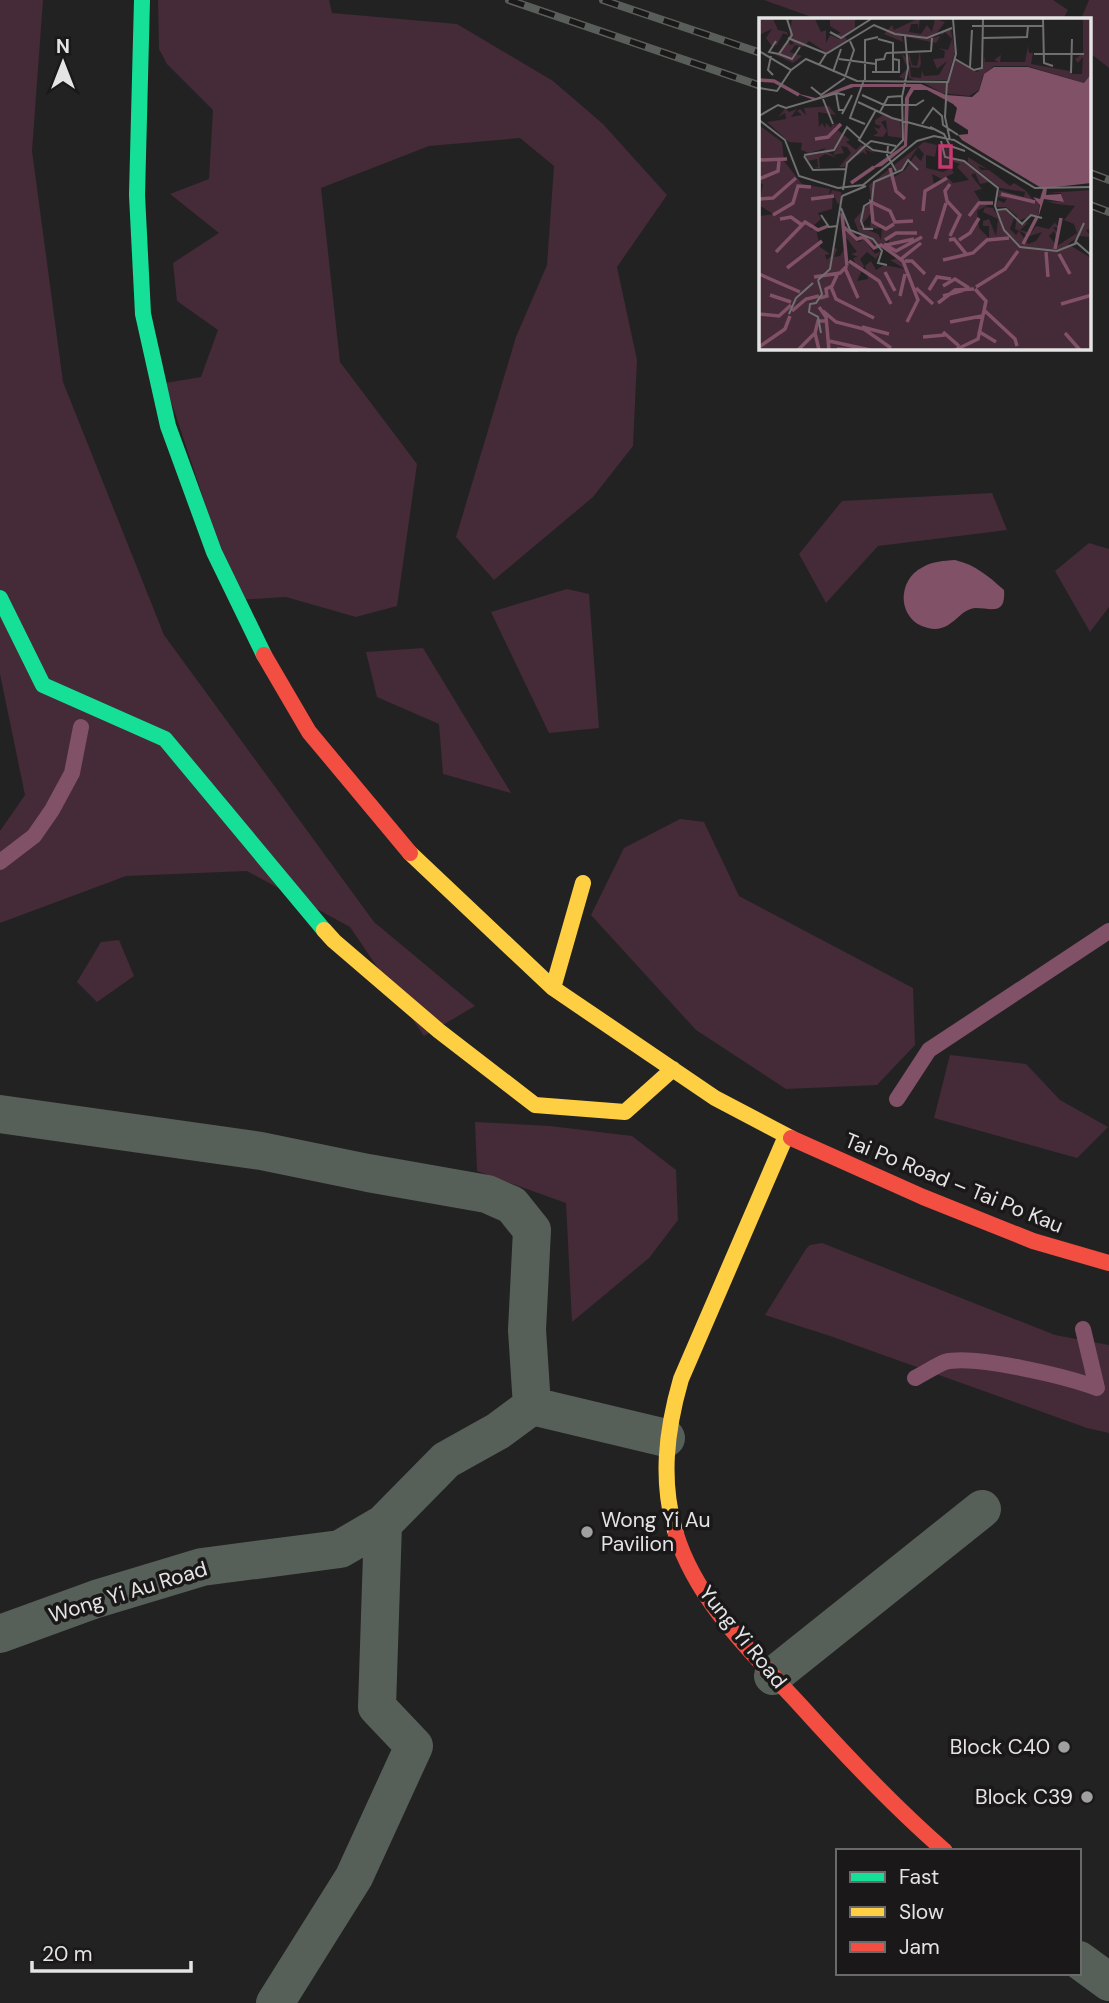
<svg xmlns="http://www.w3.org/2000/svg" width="1109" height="2003" viewBox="0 0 1109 2003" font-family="'DM Sans',sans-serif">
<rect width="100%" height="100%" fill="#232222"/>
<path fill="#452a37" d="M 0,0 L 43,0 L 32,151 L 63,382 L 164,635 L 374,922 L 475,1006 L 424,1036 L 350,927 L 247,871 L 126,876 L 0,923 L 0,831 L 25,795 L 0,674 Z
M 158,0 L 329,0 L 332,13 L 457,24 L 553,81 L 603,124 L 667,195 L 617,267 L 637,360 L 633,446 L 593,497 L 494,580 L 456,537 L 516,337 L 547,265 L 554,166 L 520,138 L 429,146 L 321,188 L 340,362 L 417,464 L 397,606 L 356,617 L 286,597 L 237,600 L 165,383 L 201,377 L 218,330 L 177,301 L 173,263 L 219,233 L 170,194 L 209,179 L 213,110 L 167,64 L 159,49 Z
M 764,0 L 1053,0 L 1068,10 L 1063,19 L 817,19 Z
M 1089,0 L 1109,0 L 1109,68 L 1090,53 L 1090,19 L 1081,19 Z
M 992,493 L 1007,530 L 878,546 L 826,603 L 799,554 L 842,501 Z
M 1089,543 L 1109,549 L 1109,607 L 1090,632 L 1055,571 Z
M 567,589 L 589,594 L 599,728 L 549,733 L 491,612 Z
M 423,648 L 511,793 L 443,774 L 439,724 L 377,697 L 366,652 Z
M 680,819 L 704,822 L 739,896 L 913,988 L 915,1045 L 877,1085 L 786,1089 L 696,1030 L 591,915 L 624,848 Z
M 119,940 L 134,976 L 97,1002 L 77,982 L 101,942 Z
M 950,1055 L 1026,1064 L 1060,1100 L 1108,1127 L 1077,1158 L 934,1118 Z
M 475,1122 L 550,1126 L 632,1136 L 676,1170 L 678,1220 L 649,1258 L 572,1322 L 566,1203 L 477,1171 Z
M 822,1243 L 1055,1335 L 1109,1345 L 1109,1433 L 1087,1428 L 830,1336 L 765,1315 L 806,1249 L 810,1245 Z"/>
<path fill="#805167" d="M 955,560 C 976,565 988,576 1004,590 C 1006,616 991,608 976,608 C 959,608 952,634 928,628 C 897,621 896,580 923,567 C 933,561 944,561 955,560 Z"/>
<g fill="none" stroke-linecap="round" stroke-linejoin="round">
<path stroke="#805167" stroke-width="16" d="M 0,862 L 34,836 L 52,810 L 72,773 L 81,727
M 897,1099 L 929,1050 L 1109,931
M 915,1378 C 925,1373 935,1366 945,1362 C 973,1354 1068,1377 1097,1388 L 1083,1329"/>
<path stroke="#566058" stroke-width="38" d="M 0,1114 L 261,1151 L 368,1173 L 487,1194 L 512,1205 L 532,1230 L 527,1330 L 532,1406
M 0,1634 L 96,1599 L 202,1567 L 340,1549 L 383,1524 L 446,1460 L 498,1431 L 532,1406 L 666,1438
M 773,1676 L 982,1509
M 1079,1960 L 1109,1982
M 275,2003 L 354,1877 L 414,1746 L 377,1707 L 383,1524"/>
<path stroke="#16e098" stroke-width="16" d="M 142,0 L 137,195 L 143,314 L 168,426 L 214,552 L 264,655
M 0,598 L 43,685 L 165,739 L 324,930"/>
<path stroke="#ffcf43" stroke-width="16" d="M 410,853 L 553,988 L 715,1098 L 791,1138
M 324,930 L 334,941 L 439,1031 L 535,1105 L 625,1112 L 673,1069
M 553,988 L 583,883
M 676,1534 C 660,1482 666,1431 681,1379 L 786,1136"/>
<path stroke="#f24e42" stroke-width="16" d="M 264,655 L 309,732 L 410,853
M 791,1138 L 923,1197 L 1033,1241 L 1109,1263
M 676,1534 C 697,1602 754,1655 801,1706 C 847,1757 893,1806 945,1851"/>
<g stroke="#5a5e5a" stroke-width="8">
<path id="rail" d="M 509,0 L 761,86
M 603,0 L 761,53
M 1090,173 L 1109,180
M 1090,205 L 1109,212"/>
</g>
<use href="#rail" stroke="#1a1819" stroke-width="5" stroke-dasharray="16" stroke-linecap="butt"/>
</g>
<g fill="#a1a0a0" stroke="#1a1819" stroke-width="2.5">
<circle cx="587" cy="1532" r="7"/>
<circle cx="1064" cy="1747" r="7"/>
<circle cx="1087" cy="1797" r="7"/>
</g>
<g text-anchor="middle" stroke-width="7" stroke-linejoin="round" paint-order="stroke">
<g font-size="21" fill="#e5e4e4" stroke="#1a1819">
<text transform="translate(954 1183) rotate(22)" y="7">Tai Po Road – Tai Po Kau</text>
<text transform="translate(128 1592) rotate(-17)" y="7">Wong Yi Au Road</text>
<text transform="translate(743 1637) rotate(51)" y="7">Yung Yi Road</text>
</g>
<g font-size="21" fill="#e5e4e4" stroke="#1a1819" text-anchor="end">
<text x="601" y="1527" text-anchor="start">Wong Yi Au<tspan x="601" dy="24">Pavilion</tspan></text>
<text x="1050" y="1754">Block C40</text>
<text x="1073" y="1804">Block C39</text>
</g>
</g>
<g transform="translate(759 18)">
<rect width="332" height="332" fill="#232222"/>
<path d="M 0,1 L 14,1 L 19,12 L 28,14 L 29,17 L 24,15 L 18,27 L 12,27 L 7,20 L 13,11 L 0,17 ZM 33,1 L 56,1 L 62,14 L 67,12 L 67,25 L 71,17 L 80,21 L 83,19 L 76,17 L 82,15 L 71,8 L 71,1 L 96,1 L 96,10 L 85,18 L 89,23 L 68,35 L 50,23 L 44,29 L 36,27 L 31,34 L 43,38 L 34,45 L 17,37 L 29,21 L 31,27 L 35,26 L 30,20 ZM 158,1 L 161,1 L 159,13 L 159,6 L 152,6 L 150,14 L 162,16 L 168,7 L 173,14 L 176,1 L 186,4 L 174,20 L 180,18 L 181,19 L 177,25 L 143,18 L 144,24 L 125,16 L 133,7 L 135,12 ZM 324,1 L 332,1 L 332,56 L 325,65 L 268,48 L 235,48 L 224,57 L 220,72 L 210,78 L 183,75 L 165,65 L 187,64 L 196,41 L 218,54 L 224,49 L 225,37 L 226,44 L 240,44 L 235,42 L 242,37 L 241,44 L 266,44 L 269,28 L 270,35 L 274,35 L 272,46 L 311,53 L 312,44 L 313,56 L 323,56 L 324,39 L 319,45 L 316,41 L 324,35 ZM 184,12 L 192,12 L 196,34 L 188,62 L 155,62 L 150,60 L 149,51 L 145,61 L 140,59 L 152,47 L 150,42 L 147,47 L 142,35 L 149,41 L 150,34 L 153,47 L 158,48 L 161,33 L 162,46 L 160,50 L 151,49 L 152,59 L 162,60 L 163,52 L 165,58 L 180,57 L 188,43 L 178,51 L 174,41 L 185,40 L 186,33 L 179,30 L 189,32 L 193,21 L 186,14 L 182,18 ZM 22,85 L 30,94 L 38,91 L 32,99 L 43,97 L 38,93 L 41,91 L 47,97 L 45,90 L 70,88 L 77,97 L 59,94 L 60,109 L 63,105 L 66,110 L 67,105 L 72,110 L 73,107 L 82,105 L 75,109 L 91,122 L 87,124 L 97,132 L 102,127 L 113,133 L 114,135 L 106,131 L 108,137 L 104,134 L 98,138 L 98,133 L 85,149 L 80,149 L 92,135 L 88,129 L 82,128 L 85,135 L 74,137 L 79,127 L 69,134 L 78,140 L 66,136 L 60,140 L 61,150 L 55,150 L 59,149 L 58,141 L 49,143 L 46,137 L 61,136 L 67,130 L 50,135 L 42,132 L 43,125 L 30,124 L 8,104 L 27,101 L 26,95 L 19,99 L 26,91 ZM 124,97 L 141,103 L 143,120 L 129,118 L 127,102 L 122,104 L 128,113 L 124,119 L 114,118 L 119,115 L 115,109 L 120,111 L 122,108 L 116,106 L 116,102 ZM 0,107 L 23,124 L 25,143 L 43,166 L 71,171 L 70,179 L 73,172 L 82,174 L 83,184 L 79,186 L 74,176 L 73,191 L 59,195 L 62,201 L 51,211 L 57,212 L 61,229 L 71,236 L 66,237 L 68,242 L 75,235 L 73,229 L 78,231 L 75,239 L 81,238 L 86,230 L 89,249 L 92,243 L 97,246 L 94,240 L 99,239 L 92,236 L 98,234 L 85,217 L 89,213 L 97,221 L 102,219 L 95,202 L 109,186 L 113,190 L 110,167 L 133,149 L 135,159 L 146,152 L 156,137 L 162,143 L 165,136 L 159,129 L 145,150 L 138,153 L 135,147 L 165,124 L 178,127 L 176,139 L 167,137 L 167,150 L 184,154 L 192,150 L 195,155 L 183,161 L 173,156 L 175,166 L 189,160 L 194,165 L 210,162 L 198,149 L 201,146 L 189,142 L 203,142 L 230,164 L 221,166 L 216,155 L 212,157 L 223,171 L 215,173 L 222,184 L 234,184 L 218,193 L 220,210 L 230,220 L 230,208 L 224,208 L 224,203 L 230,201 L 237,218 L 239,201 L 224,194 L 226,189 L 234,190 L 245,209 L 239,193 L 247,192 L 255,200 L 251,211 L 257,217 L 260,213 L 269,226 L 277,223 L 283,214 L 268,219 L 265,215 L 256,211 L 258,198 L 247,189 L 237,189 L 239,182 L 245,185 L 248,181 L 239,179 L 240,172 L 265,179 L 266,174 L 241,170 L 209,144 L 209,139 L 228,151 L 219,148 L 222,152 L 230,152 L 251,168 L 255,165 L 266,172 L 274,182 L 281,181 L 279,197 L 261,202 L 261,207 L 270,204 L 261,212 L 272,215 L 277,208 L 290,211 L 299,201 L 296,205 L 301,210 L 294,209 L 299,216 L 298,221 L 295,213 L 290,218 L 298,228 L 318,215 L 315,206 L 305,202 L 316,188 L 298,186 L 287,183 L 305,184 L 302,175 L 287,175 L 333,172 L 332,211 L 327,212 L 332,219 L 321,218 L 309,226 L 332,240 L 332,332 L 0,332 L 0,194 L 2,198 L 14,196 L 0,187 L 4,166 L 0,165 ZM 113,194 L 111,209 L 105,208 L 108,211 L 123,210 L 122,222 L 119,216 L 101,209 ZM 102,218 L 120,229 L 131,230 L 126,223 L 130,220 L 130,228 L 141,240 L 131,242 L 146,251 L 125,247 L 117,252 L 112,243 L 106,248 L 109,261 L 98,263 L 105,248 L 101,241 L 108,234 L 117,241 L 122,233 L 116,236 L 105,221 L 100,224 L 97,223 Z" fill="#452a37" fill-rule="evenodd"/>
<path d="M 235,49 L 269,49 L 325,65 L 332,56 L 332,165 L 288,170 L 287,177 L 302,176 L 305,184 L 285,181 L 279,200 L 281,187 L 274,179 L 281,181 L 284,171 L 203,122 L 199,117 L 209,116 L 209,112 L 195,103 L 198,90 L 194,86 L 168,72 L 155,72 L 150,80 L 148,128 L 123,148 L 111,151 L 145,127 L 146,80 L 152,69 L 95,69 L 55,82 L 36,75 L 57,80 L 92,66 L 162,66 L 187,77 L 213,79 L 220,73 L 225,56 Z" fill="#805167"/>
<path fill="none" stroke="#805167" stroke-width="3.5" d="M 0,62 L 15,63 L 40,77M 56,121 L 69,119 L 82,106M 0,142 L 28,141M 131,150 L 137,173 L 146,181M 0,161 L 19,153 L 20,143M 92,165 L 115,149M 242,176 L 276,184M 0,181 L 14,180 L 37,160M 52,181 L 75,178M 164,193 L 166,173 L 188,160M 83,195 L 88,248M 14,197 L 34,185 L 39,168 L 52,169M 210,198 L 220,185 L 234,185M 21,201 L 32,199 L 43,207M 135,206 L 127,211 L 114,204 L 112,184 L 131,193 L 136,204 L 154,203M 85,209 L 98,221 L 105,219 L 115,230 L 122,227 L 144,243 L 159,282 L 148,304M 191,218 L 201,197 L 188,183 L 186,173 L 191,166M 176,221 L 187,185M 126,222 L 137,215 L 158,215M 190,222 L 195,221 L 208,237M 200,222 L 211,215 L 220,200M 125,226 L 137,233 L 163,219M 264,226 L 278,199M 127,227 L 155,221M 296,231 L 302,200M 17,234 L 46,204 L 59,212 L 69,208M 287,234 L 289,259M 300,236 L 311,256M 142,241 L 162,225M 184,242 L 214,235 L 228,222 L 250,220M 90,243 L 120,263 L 132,286M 146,243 L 153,243 L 166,256M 28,250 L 63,223M 86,250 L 99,280M 126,254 L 136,273M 0,256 L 41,274M 55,259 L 81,255 L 88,248M 184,268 L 196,261 L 210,270M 72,269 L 77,281 L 115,300M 217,269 L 246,251 L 259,233M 157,270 L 174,286M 170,272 L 178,259 L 192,261M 11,277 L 32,284M 141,278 L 146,256M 184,278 L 205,272M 61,280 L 68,278 L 67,271 L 73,268 L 79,255M 179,285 L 196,272 L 215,271M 302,286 L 333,277M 60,289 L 67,299 L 70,332M 33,293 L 47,281 L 60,278M 64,293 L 77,304 L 105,311 L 132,330M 226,293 L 256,321 L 258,328M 0,296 L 20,298 L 32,287M 191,304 L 223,298M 103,309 L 130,316M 219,313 L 237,324M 184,314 L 200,328M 306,315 L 321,332M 164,319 L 186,317M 70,323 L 111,332M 0,329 L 26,311 L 31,298M 78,331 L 99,332M 39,332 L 56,315M 60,332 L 56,315 L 59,303 L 66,303M 196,332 L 219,321 L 227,283 L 216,271"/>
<path fill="none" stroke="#717070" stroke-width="2" d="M 284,1 L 285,45 L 294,48M 213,8 L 285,8M 71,14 L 82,20 L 112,1M 29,20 L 68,36M 223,20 L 268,19 L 269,8M 119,21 L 134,25 L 134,54M 17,23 L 10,34 L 20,36M 0,33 L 32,52 L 47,41 L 98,63 L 189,64 L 197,36 L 194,1M 127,35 L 172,33 L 173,20M 20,36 L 33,17 L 28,1M 20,36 L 33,41 L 41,29M 275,36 L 325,36M 12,38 L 9,52 L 14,57M 80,41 L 117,46M 196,41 L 215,52 L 223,50 L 224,1M 60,47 L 67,36 L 115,7 L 136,16 L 168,20 L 193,10M 211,49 L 213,12M 74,54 L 82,31M 113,54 L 140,54 L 140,42 L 134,41M 117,54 L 117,42 L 125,41 L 127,35M 312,55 L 313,21M 86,59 L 95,32 L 91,23M 105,62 L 91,100 L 106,106M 106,62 L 106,22 L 119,19M 188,64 L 186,99 L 191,122M 52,69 L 62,77 L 86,60M 0,70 L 18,73 L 32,52M 77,75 L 80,92 L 86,92M 103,77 L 125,87 L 157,87 L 165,82M 64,81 L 74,106M 99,84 L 133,100 L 174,111M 117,92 L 100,122 L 114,132 L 132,135 L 144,122 L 143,79 L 149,50 L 146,17M 121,94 L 129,79 L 143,78M 83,96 L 93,77M 0,98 L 19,87 L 27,90 L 78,75 L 86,77M 0,102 L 26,122 L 40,158 L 79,170 L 104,167 L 158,123 L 175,118 L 195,122 L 276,170 L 333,169M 163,106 L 174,90 L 183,98 L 184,107 L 199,117M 171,109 L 185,116 L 191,128 L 206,133M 182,123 L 186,139 L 205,143 L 239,170 L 236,188 L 245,212 L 261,229 L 298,233 L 318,225 L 333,238M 106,128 L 112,123 L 137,128M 129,128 L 128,137 L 137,153M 45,137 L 75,132 L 88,109 L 100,120M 45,138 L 54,152 L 87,151M 84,172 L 88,145 L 106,128M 83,178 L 107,168M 82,190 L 91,212 L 114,221 L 123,233 L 119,245 L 128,247M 238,192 L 247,191 L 263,206 L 272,197 L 283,200M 62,197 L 70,209 L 78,208M 114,211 L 105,211 L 102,203 L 105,188 L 113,183 L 115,164 L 143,152 L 149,142 L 159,152M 316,225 L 325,205M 59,262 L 71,251 L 83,178M 59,262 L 63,276 L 57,285 L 51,286 L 50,294 L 59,299 L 62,315M 30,296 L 37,280 L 54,265"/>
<path fill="#c73770" fill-opacity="0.15" stroke="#c73770" stroke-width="3.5" d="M 181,128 L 192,128 L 192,149 L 181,149 Z"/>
<rect width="332" height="332" fill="none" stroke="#e5e4e4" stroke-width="3.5"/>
</g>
<rect x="836" y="1849" width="245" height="126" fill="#1a1819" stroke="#6b6a6a" stroke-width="2"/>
<rect x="850" y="1872" width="35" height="10" fill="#16e098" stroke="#6b6a6a" stroke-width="2"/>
<text x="899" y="1884" font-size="21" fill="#e5e4e4">Fast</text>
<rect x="850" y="1907" width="35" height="10" fill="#ffcf43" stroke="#6b6a6a" stroke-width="2"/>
<text x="899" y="1919" font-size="21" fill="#e5e4e4">Slow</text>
<rect x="850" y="1942" width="35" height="10" fill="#f24e42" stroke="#6b6a6a" stroke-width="2"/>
<text x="899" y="1954" font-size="21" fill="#e5e4e4">Jam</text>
<g transform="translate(63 63)" stroke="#1a1819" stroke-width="5" paint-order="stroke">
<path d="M0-5L12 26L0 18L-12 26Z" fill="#e5e4e4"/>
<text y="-10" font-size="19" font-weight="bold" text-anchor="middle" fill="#e5e4e4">N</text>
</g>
<path d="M32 1961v10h159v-10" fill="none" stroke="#e5e4e4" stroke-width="3.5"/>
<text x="42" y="1961" font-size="21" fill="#e5e4e4" stroke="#1a1819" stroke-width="5" paint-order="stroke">20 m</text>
</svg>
